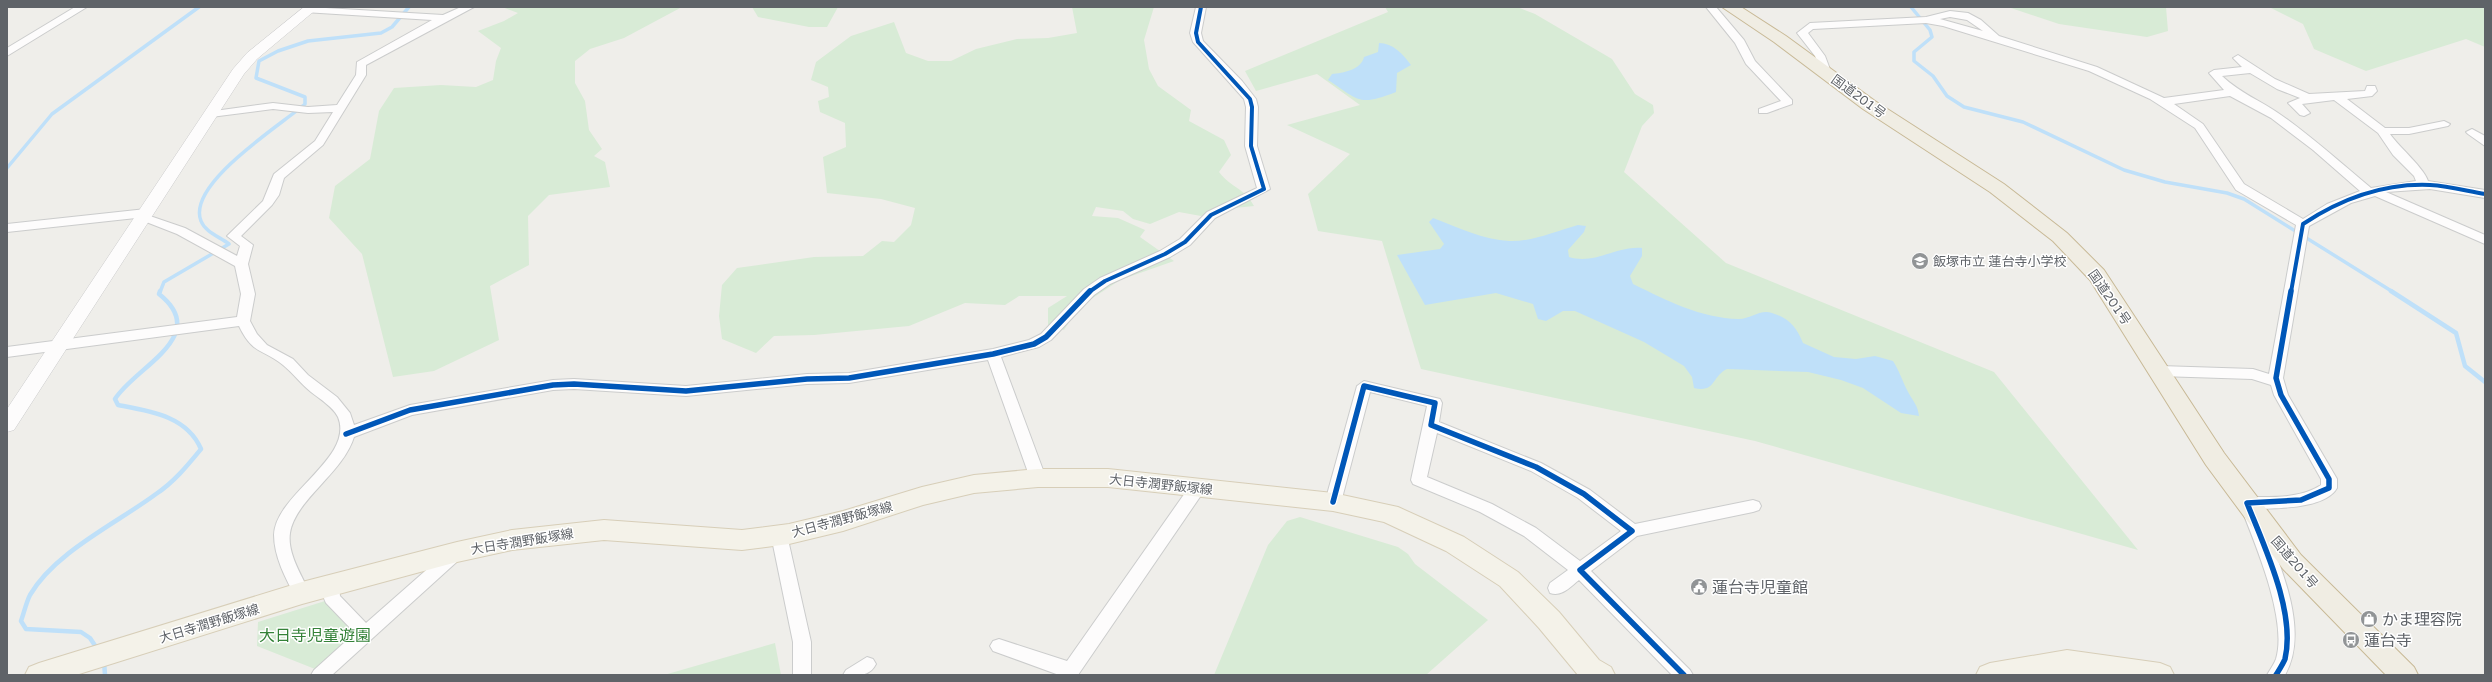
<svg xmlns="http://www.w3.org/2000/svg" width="2492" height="682" viewBox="0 0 2492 682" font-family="'Varela Round','Noto Sans JP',sans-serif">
<rect width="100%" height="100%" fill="#efeeea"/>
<path fill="#d8ebd6" d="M 502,7 L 682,7 L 624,38 L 590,49 L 575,61 L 575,83 L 585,101 L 589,130 L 602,149 L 594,156 L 605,162 L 610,187 L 549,195 L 528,216 L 529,265 L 490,286 L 499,340 L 434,371 L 393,377 L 362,254 L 329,218 L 335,186 L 370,159 L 379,111 L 394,88 L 441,85 L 476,87 L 493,80 L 496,61 L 501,48 L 478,31 L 504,21 L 518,13 Z
M 752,7 L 838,7 L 827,27 L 809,27 L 758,17 Z
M 1072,7 L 1154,7 L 1144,40 L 1149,69 L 1158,86 L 1191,110 L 1189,121 L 1224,140 L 1231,155 L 1219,172 C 1232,189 1244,187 1254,206 L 1234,208 L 1201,216 L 1179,212 L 1150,224 L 1133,219 L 1123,211 L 1096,207 L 1092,216 L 1118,218 L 1145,230 L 1140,237 L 1174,261 L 1120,280 L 1079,307 L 1064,330 L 1048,325 L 1048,308 L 1067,296 L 1019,296 L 1005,305 L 965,303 L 909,326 L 814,335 L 774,336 L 756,353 L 722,339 L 719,316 L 722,285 L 737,268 L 814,257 L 863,256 L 882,241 L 894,242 L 911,225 L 915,208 L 881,199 L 827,193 L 823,157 L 846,147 L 845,123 L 820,112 L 818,101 L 829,97 L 828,87 L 811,80 L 816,62 L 851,36 L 894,22 L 906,53 L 928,61 L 951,61 L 976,49 L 1017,39 L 1048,38 L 1077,33 Z
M 1385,7 L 1517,7 L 1535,14 L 1612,59 L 1635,94 L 1653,105 L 1654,113 L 1642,126 L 1624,172 L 1726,263 L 1994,372 L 2138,550 L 1755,441 L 1421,369 L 1382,241 L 1318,231 L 1308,194 L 1350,154 L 1287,125 L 1360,105 L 1317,74 L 1256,91 L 1245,71 L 1388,12 Z
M 2008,7 L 2166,7 L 2168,31 L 2147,37 L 2059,24 Z
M 2269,7 L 2485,7 L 2485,47 L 2466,39 L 2366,71 L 2314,49 L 2303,24 Z
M 1300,517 L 1398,547 L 1408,554 L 1415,564 L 1488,620 L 1426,675 L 1214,675 L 1268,545 L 1287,521 Z
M 325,601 L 357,634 L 320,671 L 257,646 L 258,622 Z
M 775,643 L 781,675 L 664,675 Z"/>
<path fill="#bfe0f9" d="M 1379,43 C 1393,43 1403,54 1411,65 L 1397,73 L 1396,92 C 1358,107 1359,100 1328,80 L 1332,74 C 1343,73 1361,70 1364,57 L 1378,52 Z
M 1433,218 C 1457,227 1484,240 1509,241 C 1532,242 1556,231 1578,225 L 1586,226 L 1584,232 L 1568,250 L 1569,257 C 1595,265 1616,246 1642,248 L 1642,256 L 1630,276 L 1633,284 C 1668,301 1700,318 1739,319 C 1751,319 1760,309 1772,313 C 1789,318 1797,328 1803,343 L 1834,357 L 1856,359 L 1875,356 L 1893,361 C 1899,370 1902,380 1907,390 C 1912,400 1918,405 1919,416 L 1901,413 L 1863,388 L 1841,380 L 1808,372 L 1727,369 C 1711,377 1716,393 1694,388 L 1692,377 L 1684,366 L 1644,342 L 1575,311 L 1563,311 L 1546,321 L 1538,319 L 1533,304 L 1496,293 L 1425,305 L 1397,255 L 1440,249 L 1444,244 L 1429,222 Z"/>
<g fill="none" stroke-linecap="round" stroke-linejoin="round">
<path stroke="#bfe0f9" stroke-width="3.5" d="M 1911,7 L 1930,30 L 1932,37 L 1914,52 L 1914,61 L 1933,76 L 1947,96 L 1964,107 L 2023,122 L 2124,170 L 2165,182 L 2227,193 L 2244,199 L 2393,292
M 7,168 L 52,114 L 199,7
M 160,292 L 164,282 L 229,244 C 220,237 205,232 201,221 C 186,184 281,125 305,104 L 305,97 L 256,78 L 259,61 L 278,51 L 308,41 L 381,33 L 392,27 L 409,7"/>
<path stroke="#bfe0f9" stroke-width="4.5" d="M 2391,291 L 2456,333 L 2465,366 L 2485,382
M 98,650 L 90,638 L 81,632 L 26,629 L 21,621 C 24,613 26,603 30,595 C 55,552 117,523 156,494 C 174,482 187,466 201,449 C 187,416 150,411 118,405 L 115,399 C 135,367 212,336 159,294 L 160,291
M 104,661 L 105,675"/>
<g stroke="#cbcccc" stroke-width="2">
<path id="street" d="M 75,7 L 87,7 L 7,56 L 7,48 Z
M 309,7 L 443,15 L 461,7 L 474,7 L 366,65 L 366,75 L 323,145 L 284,178 L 279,195 L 272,205 L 241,236 L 253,245 L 248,264 L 255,294 L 250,321 L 257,334 L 267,345 L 293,359 L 308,375 L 337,397 L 350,413 L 354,425 L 410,405 L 553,380 L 574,379 L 686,386 L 807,374 L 849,373 L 993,349 L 1029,340 L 1041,334 L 1084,289 L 1100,278 L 1160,251 L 1180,239 L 1207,212 L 1257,188 L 1245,146 L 1246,107 L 1244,99 L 1193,42 L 1190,33 L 1196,7 L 1206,7 L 1201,33 L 1203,41 L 1242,81 L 1256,99 L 1258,107 L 1257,146 L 1270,189 L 1215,218 L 1190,245 L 1170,257 L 1110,284 L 1094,295 L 1051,340 L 1039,347 L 1001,357 L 1046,478 L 1044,482 L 1032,482 L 1030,478 L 988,360 L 849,383 L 807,384 L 686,396 L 574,389 L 553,390 L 412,415 L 354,437 C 343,473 295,500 290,533 C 287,553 302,576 310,593 L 308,598 L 302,600 L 296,598 C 286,579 274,557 274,535 C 275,494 355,458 338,417 C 333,407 320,399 311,392 C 301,384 293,373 283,365 C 262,348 253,355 239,326 L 7,357 L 7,347 L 237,317 L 241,294 L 235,266 L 177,234 L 136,218 L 7,232 L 7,224 L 146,209 L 152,213 L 150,216 L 185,228 L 237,256 L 240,246 L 227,236 L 263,201 L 274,174 L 315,141 L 333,112 L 308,113 L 273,109 L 211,117 L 205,114 L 207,112 L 273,103 L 308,107 L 337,105 L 356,75 L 357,62 L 432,20 L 304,12 L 304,8 Z
M 1706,7 L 1716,7 L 1744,40 L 1755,61 L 1792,100 L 1792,104 L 1767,113 L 1759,113 L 1759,109 L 1781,101 L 1746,64 L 1735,43 Z
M 1950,11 L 1968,13 L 1981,20 L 1999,36 L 2097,67 L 2164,98 L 2224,90 L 2209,73 L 2214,70 L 2242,67 L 2233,58 L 2238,55 L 2275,79 L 2309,94 L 2365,91 L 2367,86 L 2375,86 L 2377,91 L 2372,96 L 2347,99 L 2385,128 L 2409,128 L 2444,121 L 2450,124 L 2448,126 L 2409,134 L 2390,134 C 2400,148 2424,168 2428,181 L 2485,190 L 2485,198 L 2430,189 L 2386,192 L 2485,235 L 2485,244 L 2375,196 L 2351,203 L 2309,226 L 2283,378 L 2288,395 L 2337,479 L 2337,488 C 2325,509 2278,508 2257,509 C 2276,555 2312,628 2285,675 L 2267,675 C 2270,670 2274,664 2276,659 C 2288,619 2254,541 2239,503 L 2241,499 L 2247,497 C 2272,497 2299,499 2321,485 L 2321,479 L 2274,395 L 2271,385 L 2252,379 L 2160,376 L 2153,371 L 2160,366 L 2253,369 L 2269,374 L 2296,225 L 2236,190 L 2195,128 L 2150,99 L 2089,71 L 1943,26 L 1926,23 L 1813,29 L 1808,33 L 1825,56 L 1831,72 L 1826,75 L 1822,74 L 1815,56 L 1797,33 L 1810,23 L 1926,17 ZM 1950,17 L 1967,20 L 1983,31 L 1940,19 ZM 2250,73 L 2277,89 L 2300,98 L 2288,103 L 2300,115 L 2304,116 L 2310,113 L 2302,104 L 2334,100 L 2378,133 L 2393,155 L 2414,176 L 2416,181 L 2371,188 C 2341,163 2312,137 2281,115 C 2260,100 2241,94 2222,76 ZM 2230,96 L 2271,118 L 2313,150 L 2360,191 L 2327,204 L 2303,219 L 2244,184 L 2203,124 L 2174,104 Z
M 2472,129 L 2485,136 L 2485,146 L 2468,134 L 2466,132 Z
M 1364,381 L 1440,399 L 1442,403 L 1439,422 L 1541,463 L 1590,490 L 1635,524 L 1753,500 L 1759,502 L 1761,506 L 1759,510 L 1753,512 L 1637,536 L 1591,571 L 1690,670 L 1693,675 L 1672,675 L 1579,580 C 1570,587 1562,597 1550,593 L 1548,588 L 1550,583 L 1568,570 L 1524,536 L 1480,512 L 1413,484 L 1411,480 L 1427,406 L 1370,392 L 1341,502 L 1339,506 L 1327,506 L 1325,502 L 1357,386 ZM 1437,433 L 1531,471 L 1578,498 L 1621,531 L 1580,561 L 1536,528 L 1492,504 L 1427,477 Z
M 1198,481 L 1204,483 L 1206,487 L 1204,491 L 1078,675 L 1059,675 L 993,651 L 990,646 L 993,641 L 999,639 L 1067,661 L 1192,483 Z
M 779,529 L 785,531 L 787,535 L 811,642 L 811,675 L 793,675 L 793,642 L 771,535 L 773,531 Z
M 455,548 L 461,550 L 463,554 L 461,558 L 332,675 L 311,675 L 314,670 L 355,633 L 326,603 C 322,596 322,587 326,580 L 332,578 L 338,580 L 340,596 L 366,623 L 449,550 Z
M 867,657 L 873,659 L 876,664 C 869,678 856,675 843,675 L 846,670 Z"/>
</g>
<g stroke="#cacacb" stroke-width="1">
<path id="secondary" d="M 304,7 L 319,7 L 257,59 L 244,74 L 14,430 L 7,432 L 7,409 L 233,69 L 247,53 Z"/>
</g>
<g stroke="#d7ceb8" stroke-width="2">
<path id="primary" d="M 1038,469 L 1108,469 L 1333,493 L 1398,507 L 1464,537 L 1518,572 L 1559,612 L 1599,660 L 1611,667 L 1615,675 L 1578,675 L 1539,628 L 1500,586 L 1446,551 L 1384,522 L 1333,511 L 1108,487 L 1038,487 L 974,493 L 923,505 L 843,531 L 789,544 L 742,550 L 604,540 L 512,550 L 457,562 L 302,604 L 76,675 L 25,675 L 29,667 L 39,663 L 302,582 L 457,542 L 512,530 L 604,520 L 742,530 L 789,524 L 843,511 L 922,487 L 974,475 Z
M 2067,650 L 2160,663 L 2170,667 L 2174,675 L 1976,675 L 1980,667 L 1990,663 Z"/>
</g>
<g stroke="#c8b996" stroke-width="2">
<path id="highway" d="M 1722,7 L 1741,7 L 1786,36 L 1875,101 L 2004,184 L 2067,233 L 2104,270 L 2224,453 L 2301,555 L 2414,667 L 2418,675 L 2386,675 L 2283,569 L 2206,465 L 2090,280 L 2053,241 L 1990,192 L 1863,109 L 1774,42 Z"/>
</g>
<use href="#street" fill="#fdfcfc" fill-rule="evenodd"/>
<use href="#secondary" fill="#fdfcfc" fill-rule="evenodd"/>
<use href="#primary" fill="#f4f2e9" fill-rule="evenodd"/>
<use href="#highway" fill="#f0ede3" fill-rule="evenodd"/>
<g stroke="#fff" stroke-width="6">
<path id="cycleway-far1" d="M 1089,292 L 1105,281 L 1165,254 L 1185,242 L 1211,215 L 1264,189 L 1251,146 L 1252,107 L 1250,99 L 1198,42 L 1196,33 L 1201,7
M 2291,292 L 2303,224 C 2341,199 2384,183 2430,185 C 2449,186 2467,191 2485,194"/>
</g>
<g stroke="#fff" stroke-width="8">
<path id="cycleway" d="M 346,434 L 410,410 L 553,385 L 574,384 L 686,391 L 807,379 L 849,378 L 993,354 L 1034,344 L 1046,337 L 1090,291
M 1333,502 L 1364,386 L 1435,403 L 1431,425 L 1536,467 L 1584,494 L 1632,531 L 1580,570 L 1684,675
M 2276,675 C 2279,670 2283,664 2285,659 C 2296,612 2264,546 2247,503 L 2301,500 L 2329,488 L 2329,479 L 2281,395 L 2276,378 L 2291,291"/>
</g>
<use href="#cycleway-far1" stroke="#0057b8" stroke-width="4"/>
<use href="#cycleway" stroke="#0057b8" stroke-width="5.5"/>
</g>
<defs>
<g id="school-disc" transform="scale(0.9)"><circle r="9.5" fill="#919496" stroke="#fff"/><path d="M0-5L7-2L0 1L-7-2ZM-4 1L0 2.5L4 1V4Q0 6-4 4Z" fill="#fff"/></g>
<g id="civic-disc" transform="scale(0.9)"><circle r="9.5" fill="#919496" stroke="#fff"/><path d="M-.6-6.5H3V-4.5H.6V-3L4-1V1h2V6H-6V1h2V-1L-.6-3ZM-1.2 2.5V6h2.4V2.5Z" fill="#fff"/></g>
<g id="shop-disc" transform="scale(0.9)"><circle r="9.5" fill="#919496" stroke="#fff"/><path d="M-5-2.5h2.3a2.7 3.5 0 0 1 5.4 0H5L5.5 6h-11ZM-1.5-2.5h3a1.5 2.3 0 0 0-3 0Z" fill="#fff"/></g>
<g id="bus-disc" transform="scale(0.9)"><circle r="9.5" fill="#919496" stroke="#fff"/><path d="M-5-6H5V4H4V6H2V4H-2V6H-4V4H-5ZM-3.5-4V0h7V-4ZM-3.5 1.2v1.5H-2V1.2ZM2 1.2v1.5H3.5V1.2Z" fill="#fff"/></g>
</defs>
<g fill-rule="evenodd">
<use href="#school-disc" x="1920" y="261"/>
<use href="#civic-disc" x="1699" y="587"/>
<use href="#shop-disc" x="2369" y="619"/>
<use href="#bus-disc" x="2351" y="640"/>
</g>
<g text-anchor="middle" stroke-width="3" stroke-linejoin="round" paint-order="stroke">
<g font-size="13" fill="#5f6368" stroke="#fff">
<text transform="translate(1859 96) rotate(36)" y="5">国道201号</text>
<text transform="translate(2110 297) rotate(55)" y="5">国道201号</text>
<text transform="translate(1161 484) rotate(6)" y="5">大日寺潤野飯塚線</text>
<text transform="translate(842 519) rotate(-15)" y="5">大日寺潤野飯塚線</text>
<text transform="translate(522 541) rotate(-9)" y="5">大日寺潤野飯塚線</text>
<text transform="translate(2295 562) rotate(49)" y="5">国道201号</text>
<text transform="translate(209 623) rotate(-17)" y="5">大日寺潤野飯塚線</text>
</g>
<g font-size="13" fill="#5f6368" stroke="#fff" text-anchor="start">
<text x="1933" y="266">飯塚市立 蓮台寺小学校</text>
</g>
<g font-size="16" fill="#5f6368" stroke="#fff" text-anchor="start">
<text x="1712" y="593">蓮台寺児童館</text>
<text x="2382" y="625">かま理容院</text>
<text x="2364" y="646">蓮台寺</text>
</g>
<g font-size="16" fill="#348238" stroke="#fff">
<text x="315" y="641">大日寺児童遊園</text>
</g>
</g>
<rect width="2492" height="682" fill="none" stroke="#5f6368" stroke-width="16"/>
</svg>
